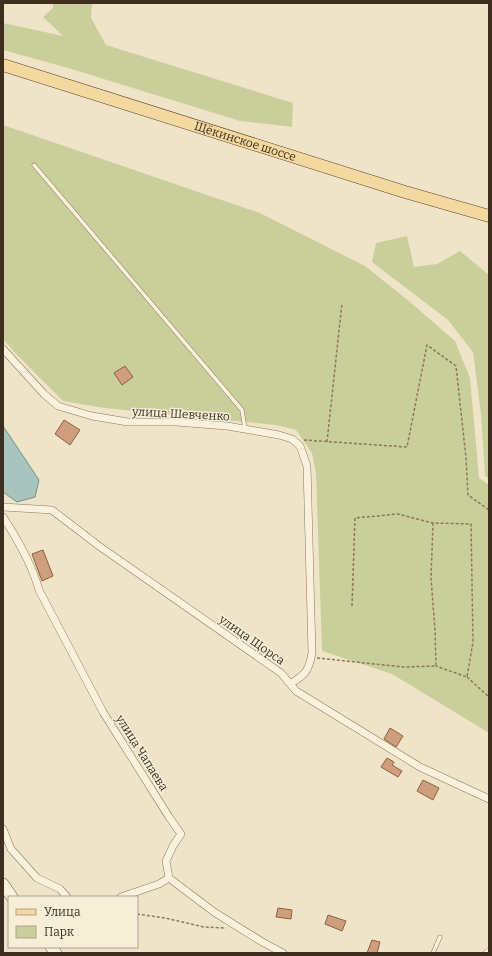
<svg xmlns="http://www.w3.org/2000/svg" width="492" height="956" viewBox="0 0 492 956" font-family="Bitter,serif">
<rect width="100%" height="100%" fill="#f0e4c8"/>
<path fill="#c9cf9b" d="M 53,3 L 92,3 L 91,18 L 106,45 L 293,103 L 292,127 L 240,121 L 68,68 L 3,50 L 3,23 L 63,36 L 43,17 L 53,8 Z
M 3,125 L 260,213 L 365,266 L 410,302 L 455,341 L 470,378 L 479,478 L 489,485 L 489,733 L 392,674 L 322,651 L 316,473 L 312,453 L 296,430 L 276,425 L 104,408 L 63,401 L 17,355 L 3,339 Z
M 407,236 L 414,267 L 437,264 L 460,251 L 489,275 L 489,479 L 485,476 L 481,414 L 473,352 L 448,320 L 372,262 L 376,243 Z"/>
<path fill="#a9c4bc" stroke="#6f938a" d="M 3,426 L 39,480 L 35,497 L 17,502 L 3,492 Z"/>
<path fill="#cf9f7d" stroke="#8d5f41" d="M 125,366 L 133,377 L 122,385 L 114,373 Z
M 64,420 L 80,430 L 70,445 L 55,434 Z
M 43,550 L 53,576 L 42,581 L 32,554 Z
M 390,728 L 403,736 L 396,747 L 384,739 Z
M 387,758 L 394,762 L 392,765 L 402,771 L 398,777 L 381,767 Z
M 423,780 L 439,788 L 433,800 L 417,791 Z
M 278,908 L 292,910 L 291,919 L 276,917 Z
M 328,915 L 346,921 L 342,931 L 325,924 Z
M 372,940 L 380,942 L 377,953 L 367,953 Z"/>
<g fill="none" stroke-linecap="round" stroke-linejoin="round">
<g stroke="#8d765c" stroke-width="4.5">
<path id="lane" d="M 34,165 L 242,410 L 245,429
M 433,953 L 440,937"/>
</g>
<g stroke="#8d765c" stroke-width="8">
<path id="street" d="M 3,349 L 44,394 L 58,406 L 92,416 L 128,422 L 176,422 L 227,426 L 279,435 L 292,439 L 300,446 L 307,466 L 312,653 C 309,671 305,675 290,684
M 3,507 L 52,510 L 99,546 L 281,673 L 296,691 L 420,767 L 489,799
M 3,517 C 18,540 32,564 39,590 L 103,712 L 169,817 L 181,834 L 173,846 L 166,861 L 169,878 L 214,912 L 264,943 L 283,953
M 3,829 L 11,849 L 37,878 L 60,889 L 67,897
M 121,897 L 159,884 L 169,878
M 487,953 L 489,952"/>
</g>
<g stroke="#6f573f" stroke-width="12">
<path id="secondary" d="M 3,884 L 12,897
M 51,947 L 56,953"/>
</g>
<g stroke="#5b4430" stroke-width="13">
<g id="primary">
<path id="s1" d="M 3,65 L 405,192 L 489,216"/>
</g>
</g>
<path stroke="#8d765c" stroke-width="1.5" stroke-dasharray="3 2" stroke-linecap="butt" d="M 304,440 L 407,447 L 427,345 L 456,366 L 466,458 L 468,495 L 489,510
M 327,442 L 342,303
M 352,606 L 355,518 L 398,514 L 433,523 L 471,524 L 473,642 L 467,677 L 436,666
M 317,658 L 404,667 L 436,666 L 435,630 L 431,578 L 433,523
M 467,677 L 489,697
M 137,914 L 165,918 L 204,927 L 226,928"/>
<use href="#lane" stroke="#faf1dc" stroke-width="3.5"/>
<use href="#street" stroke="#faf1dc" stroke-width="7"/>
<use href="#secondary" stroke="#faf1dc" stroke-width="11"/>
<use href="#primary" stroke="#f3d9a0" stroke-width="12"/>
</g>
<g text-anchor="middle" stroke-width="3" stroke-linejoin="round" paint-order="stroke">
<g font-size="12" fill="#3d2e20" stroke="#f7eed8">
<text dy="4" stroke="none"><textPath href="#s1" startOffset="254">Щёкинское шоссе</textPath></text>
<text transform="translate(181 414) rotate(3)" y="4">улица Шевченко</text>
<text transform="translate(252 640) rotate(35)" y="4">улица Щорса</text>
<text transform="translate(142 753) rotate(58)" y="4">улица Чапаева</text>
</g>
</g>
<rect width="492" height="956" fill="none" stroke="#3d2e20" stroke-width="8"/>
<rect x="8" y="896" width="130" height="52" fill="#f7eed8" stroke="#ada18e"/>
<rect x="16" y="909" width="20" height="6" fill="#f3d9a0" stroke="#ada18e"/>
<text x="44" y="916" font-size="12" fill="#3d2e20">Улица</text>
<rect x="16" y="926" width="20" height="12" fill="#c9cf9b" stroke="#ada18e"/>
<text x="44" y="936" font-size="12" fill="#3d2e20">Парк</text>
</svg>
